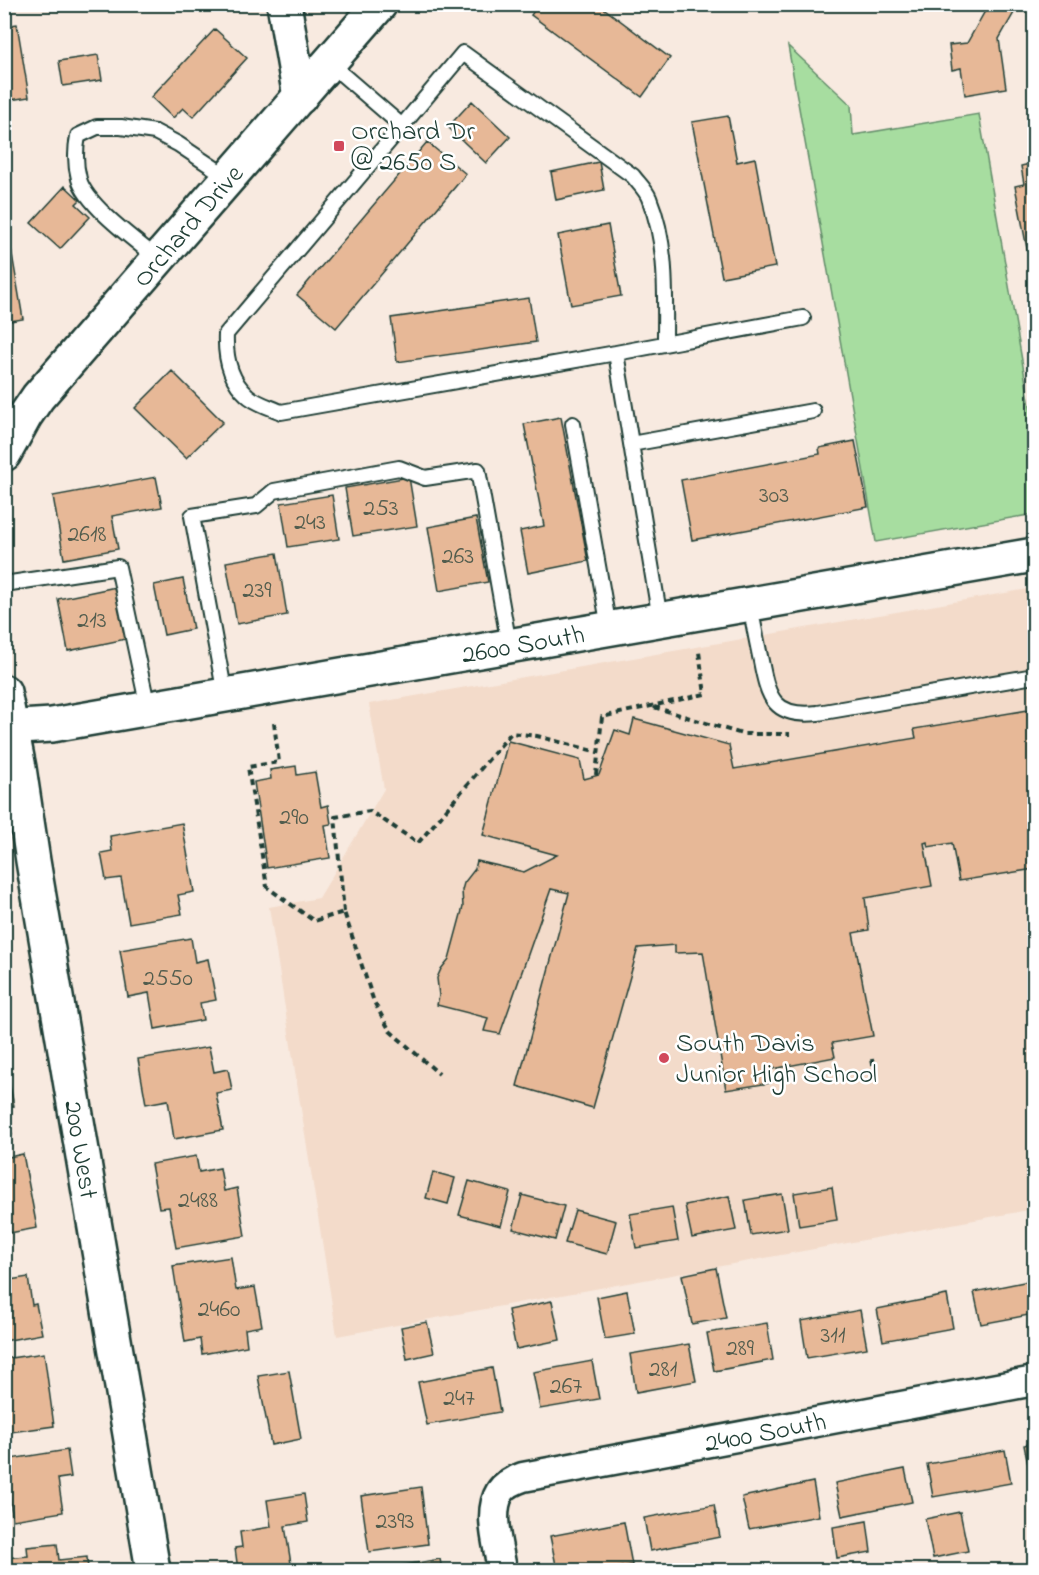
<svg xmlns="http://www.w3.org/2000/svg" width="1039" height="1575" viewBox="0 0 1039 1575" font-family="'Indie Flower',sans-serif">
<rect width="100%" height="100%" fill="#f8eae0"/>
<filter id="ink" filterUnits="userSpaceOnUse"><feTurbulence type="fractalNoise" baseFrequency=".0167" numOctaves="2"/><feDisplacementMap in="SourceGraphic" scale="12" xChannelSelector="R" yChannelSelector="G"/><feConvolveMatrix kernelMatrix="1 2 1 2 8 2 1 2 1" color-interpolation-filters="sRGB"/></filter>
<g filter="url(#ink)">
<path fill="#f3dbca" d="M 1034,588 L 1034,1209 L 337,1336 L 269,907 L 319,898 L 384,789 L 369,704 Z"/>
<path fill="#a7dda0" stroke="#638d6a" stroke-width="1.5" d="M 788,46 L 851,105 L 853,135 L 979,114 L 1034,429 L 1034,514 L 876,542 Z"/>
<path fill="#e7b897" stroke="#1f3d34" stroke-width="1.5" d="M 539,4 L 598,4 L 670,58 L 642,97 L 531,15 Z
M 989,4 L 1004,4 L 1015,11 L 999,39 L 1006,88 L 965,95 L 961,68 L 952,70 L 949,45 L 967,43 Z
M 17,24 L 29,97 L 4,101 L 4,26 Z
M 215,29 L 247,58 L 193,117 L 183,108 L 173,118 L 151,97 Z
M 98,55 L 102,80 L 63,86 L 59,61 Z
M 472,101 L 510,137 L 486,163 L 448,127 Z
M 728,116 L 737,162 L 755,158 L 775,267 L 722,277 L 692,122 Z
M 427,142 L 466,174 L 336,328 L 297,295 Z
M 599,162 L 604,190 L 556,200 L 551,172 Z
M 1034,163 L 1034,253 L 1028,254 L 1015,186 L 1024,184 L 1021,166 Z
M 65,186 L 80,200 L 76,204 L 90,217 L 60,249 L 31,223 Z
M 608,225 L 621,296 L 571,305 L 558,235 Z
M 11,248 L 23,319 L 4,322 L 4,249 Z
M 529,298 L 536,342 L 397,362 L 391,318 Z
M 172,371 L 223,422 L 186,458 L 135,408 Z
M 561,417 L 588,561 L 528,573 L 520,531 L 544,526 L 524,424 Z
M 855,441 L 868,507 L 692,540 L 681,480 L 820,454 L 819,448 Z
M 156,477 L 162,507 L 112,516 L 118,549 L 64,559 L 53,496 Z
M 409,477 L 417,526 L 353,536 L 345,488 Z
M 332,495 L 339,539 L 288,547 L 281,503 Z
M 476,518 L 488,582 L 439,591 L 428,527 Z
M 277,553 L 287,615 L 237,624 L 226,562 Z
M 183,579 L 193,629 L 164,635 L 154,585 Z
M 116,587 L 126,639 L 68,651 L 58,599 Z
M 1034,709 L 1034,869 L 959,881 L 952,843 L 928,847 L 927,842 L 924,843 L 932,886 L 865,898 L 869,930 L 853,933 L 873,1036 L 832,1043 L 835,1057 L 767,1070 L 770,1083 L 726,1090 L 703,952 L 675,953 L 675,945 L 638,948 L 593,1108 L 517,1086 L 569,893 L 551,889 L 500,1034 L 484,1031 L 488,1018 L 437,1005 L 439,996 L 437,978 L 441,969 L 449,959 L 463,907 L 462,890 L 464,883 L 475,869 L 477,861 L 524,872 L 557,855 L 483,835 L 508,741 L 580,760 L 584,779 L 599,775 L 615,730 L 630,735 L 634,719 L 729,745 L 734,769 L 916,738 L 914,729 Z
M 296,766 L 297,775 L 315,772 L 321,807 L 328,805 L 331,824 L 325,825 L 330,858 L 267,868 L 254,782 L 271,779 L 270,770 Z
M 182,823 L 194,892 L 178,895 L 182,914 L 129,923 L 121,878 L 106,880 L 101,853 L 112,851 L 110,836 Z
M 191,938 L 195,962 L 208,959 L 216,1000 L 200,1003 L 203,1020 L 155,1029 L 149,993 L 128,997 L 120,950 Z
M 209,1047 L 214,1072 L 228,1069 L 232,1090 L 216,1093 L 223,1130 L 174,1139 L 168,1100 L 146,1104 L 138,1059 Z
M 6,1065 L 14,1106 L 6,1107 L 12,1135 L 4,1137 L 4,1066 Z
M 23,1154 L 37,1228 L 4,1234 L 4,1158 Z
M 196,1156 L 199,1172 L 220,1168 L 224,1191 L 237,1188 L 245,1236 L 176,1248 L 169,1207 L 159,1208 L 151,1164 Z
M 433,1172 L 455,1178 L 448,1204 L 426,1198 Z
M 469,1181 L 510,1192 L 501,1226 L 459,1215 Z
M 832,1187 L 837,1220 L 799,1226 L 794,1193 Z
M 782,1194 L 788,1229 L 751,1235 L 745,1200 Z
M 522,1195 L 564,1206 L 555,1240 L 513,1229 Z
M 729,1196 L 736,1230 L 692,1238 L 685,1205 Z
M 672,1207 L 678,1241 L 636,1248 L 630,1214 Z
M 575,1210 L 616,1221 L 607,1254 L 565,1243 Z
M 231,1257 L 236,1290 L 255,1287 L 262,1326 L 245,1329 L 247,1346 L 202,1354 L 200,1339 L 185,1342 L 173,1266 Z
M 716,1268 L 726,1318 L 692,1324 L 682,1275 Z
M 28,1277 L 32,1305 L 36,1304 L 42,1334 L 4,1341 L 4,1281 Z
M 1034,1280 L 1034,1314 L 981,1324 L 974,1292 Z
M 627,1291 L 635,1334 L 605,1339 L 597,1297 Z
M 947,1295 L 953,1328 L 883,1341 L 877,1309 Z
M 552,1301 L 560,1340 L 516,1349 L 508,1310 Z
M 860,1310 L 867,1348 L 807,1358 L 801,1321 Z
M 427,1322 L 434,1353 L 407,1359 L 401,1327 Z
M 767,1323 L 773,1360 L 714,1371 L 707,1333 Z
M 689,1344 L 696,1381 L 636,1392 L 630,1354 Z
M 44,1353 L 54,1426 L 4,1433 L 4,1359 Z
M 592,1361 L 599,1399 L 540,1409 L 533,1372 Z
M 492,1368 L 500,1412 L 427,1425 L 418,1382 Z
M 289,1371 L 301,1439 L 271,1445 L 258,1376 Z
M 1034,1443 L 1034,1475 L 1030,1475 L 1024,1445 Z
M 67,1450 L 71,1477 L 58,1479 L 63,1512 L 13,1520 L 4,1460 Z
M 1005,1450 L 1011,1483 L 933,1497 L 927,1464 Z
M 905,1469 L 912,1502 L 842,1516 L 835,1483 Z
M 813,1482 L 819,1516 L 749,1529 L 742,1497 Z
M 421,1487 L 428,1544 L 369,1552 L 361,1496 Z
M 304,1494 L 308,1522 L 285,1526 L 292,1570 L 238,1570 L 235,1548 L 242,1547 L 240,1532 L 271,1527 L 267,1500 Z
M 714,1505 L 720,1537 L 650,1551 L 644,1518 Z
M 960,1512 L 968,1551 L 933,1558 L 925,1519 Z
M 867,1521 L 871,1552 L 837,1558 L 833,1527 Z
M 624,1522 L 632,1565 L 605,1570 L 557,1570 L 550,1536 Z
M 57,1544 L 59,1560 L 87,1557 L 88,1570 L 4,1570 L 4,1558 L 28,1556 L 27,1547 Z
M 440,1559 L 442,1570 L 382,1570 L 382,1569 Z"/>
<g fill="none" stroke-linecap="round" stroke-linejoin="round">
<g stroke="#1f3d34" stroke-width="18">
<path id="lane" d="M 329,63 L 402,126 L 226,334 C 225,357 229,379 247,395 C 255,403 270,407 281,412 L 616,353 L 660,619
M 402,126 L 463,53 L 633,176 C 638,183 646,190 649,198 C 668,244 665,296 665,344
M 158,259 C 136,241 86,205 79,179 C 75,164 75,151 78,136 L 97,127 L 121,127 L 155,132 L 178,144 L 229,178
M 616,353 L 803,318
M 573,424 L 609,628
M 631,444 L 813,411
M 4,584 L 118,567 L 148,708
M 750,604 C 753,623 757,642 761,661 C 768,698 774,718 818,713 L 1034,676
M 225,695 L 192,516 L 256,506 L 274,491 L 399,468 L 425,478 L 478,470 L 509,645"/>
</g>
<g stroke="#1f3d34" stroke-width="33">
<g id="street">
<path id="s1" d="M 502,1570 C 499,1548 487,1513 500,1492 C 505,1484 514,1480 523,1477 L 1034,1381"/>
</g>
</g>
<g stroke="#1f3d34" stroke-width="38">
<g id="secondary">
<path d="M 284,4 L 300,97"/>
<path id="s2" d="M 4,454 L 25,416 L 38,397 L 380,4"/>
<path id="s3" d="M 4,692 L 19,768 L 33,861 L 153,1570"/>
<path id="s4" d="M 4,728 L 52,725 L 1034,555"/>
</g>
</g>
<path stroke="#1f3d34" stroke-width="4" stroke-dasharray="6 4.5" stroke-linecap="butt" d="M 654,707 L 742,734 L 790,734
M 274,723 L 279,762 L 248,767 L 267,887 L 314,921 L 344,912 L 374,1002 L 390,1031 L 439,1074
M 596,775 L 602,717 L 705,694 L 699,652
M 344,912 L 335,817 L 370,811 L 418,843 L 511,733 L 537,736 L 598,752
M 872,1059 L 874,1070"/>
<use href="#lane" stroke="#fff" stroke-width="14"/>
<use href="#street" stroke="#fff" stroke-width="28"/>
<use href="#secondary" stroke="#fff" stroke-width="33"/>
</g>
</g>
<g fill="#d1495b" stroke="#fff" stroke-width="2">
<rect x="333" y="140" width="12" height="12" rx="3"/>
<circle cx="664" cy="1058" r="6"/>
</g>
<g text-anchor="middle" stroke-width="5" stroke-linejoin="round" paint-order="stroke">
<g font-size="24" fill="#515c4d">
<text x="774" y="502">303</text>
<text x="381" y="515">253</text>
<text x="310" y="529">243</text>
<text x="87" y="541">2618</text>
<text x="458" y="563">263</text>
<text x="257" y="597">239</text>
<text x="92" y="627">213</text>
<text x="294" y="824">290</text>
<text x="168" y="985">2550</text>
<text x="198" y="1207">2488</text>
<text x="219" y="1316">2460</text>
<text x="833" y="1342">311</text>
<text x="740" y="1355">289</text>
<text x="663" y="1376">281</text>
<text x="566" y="1393">267</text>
<text x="459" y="1405">247</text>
<text x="395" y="1528">2393</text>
</g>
<g font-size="27" fill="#1f3d34" stroke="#fff" text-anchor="start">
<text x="351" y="139">Orchard Dr<tspan x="351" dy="31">@ 2650 S</tspan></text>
<text x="676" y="1051">South Davis<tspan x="676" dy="31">Junior High School</tspan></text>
</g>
<g font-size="27" fill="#1f3d34" stroke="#fff">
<text dy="9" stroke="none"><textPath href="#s2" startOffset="294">Orchard Drive</textPath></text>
<text dy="9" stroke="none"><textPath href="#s4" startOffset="526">2600 South</textPath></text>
<text dy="9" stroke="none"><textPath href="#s3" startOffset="464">200 West</textPath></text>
<text dy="9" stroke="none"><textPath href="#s1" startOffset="354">2400 South</textPath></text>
</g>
</g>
<rect width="1039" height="1575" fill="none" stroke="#fff" stroke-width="24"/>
<rect x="12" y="12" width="1015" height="1551" fill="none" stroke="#1f3d34" stroke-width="2" filter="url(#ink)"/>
</svg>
